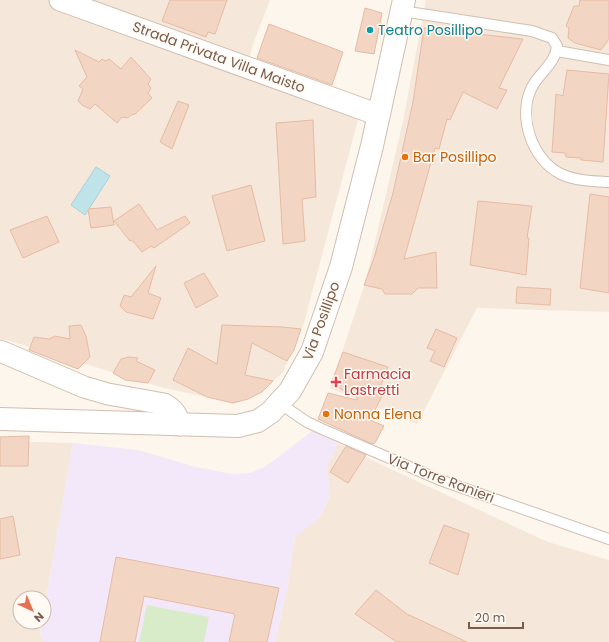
<svg xmlns="http://www.w3.org/2000/svg" width="609" height="642" viewBox="0 0 609 642" font-family="Poppins,sans-serif">
<rect width="100%" height="100%" fill="#fdf6ec"/>
<path fill="#f5e8da" d="M 0,0 L 270,0 L 252,47 L 245,77 L 359,116 L 304,323 L 283,372 L 262,392 L 248,399 L 233,403 L 207,397 L 164,388 L 0,338 Z
M 426,0 L 609,0 L 609,312 L 477,308 L 417,424 L 330,388 L 366,280 L 403,121 Z
M 0,441 L 73,443 L 44,611 L 44,598 L 20,598 L 20,622 L 42,622 L 40,632 L 43,642 L 0,642 Z
M 338,443 L 350,450 L 548,542 L 609,560 L 609,642 L 275,642 L 288,584 L 295,536 L 320,517 L 330,496 L 327,466 Z"/>
<path fill="#f3e8fa" d="M 312,431 L 338,443 L 327,466 L 330,496 L 320,517 L 295,537 L 288,584 L 275,642 L 43,642 L 40,632 L 42,622 L 44,622 L 44,611 L 73,443 L 138,450 L 196,467 L 232,474 L 249,473 L 265,467 Z"/>
<path fill="#d8ecc9" d="M 147,605 L 209,617 L 204,642 L 139,642 Z"/>
<path fill="#bfe3e8" stroke="#a5d3da" d="M 96,167 L 110,176 L 85,215 L 71,205 Z"/>
<path fill="#f3d5c3" stroke="#e6bba3" d="M 170,0 L 227,0 L 215,34 L 208,32 L 206,37 L 162,21 Z
M 580,0 L 609,0 L 609,39 L 601,50 L 575,43 L 568,38 L 569,28 L 566,26 L 574,6 L 579,6 Z
M 365,8 L 382,13 L 374,54 L 355,51 Z
M 269,24 L 343,52 L 332,85 L 257,58 Z
M 424,28 L 523,39 L 499,88 L 507,90 L 497,109 L 463,92 L 450,120 L 447,119 L 439,149 L 435,148 L 404,259 L 436,252 L 437,288 L 418,288 L 412,294 L 385,294 L 382,289 L 364,285 L 374,258 L 393,193 L 413,102 Z
M 75,50 L 99,62 L 102,59 L 106,61 L 109,59 L 121,69 L 131,57 L 151,79 L 148,84 L 151,88 L 148,93 L 152,98 L 135,114 L 131,115 L 128,118 L 122,117 L 117,123 L 95,104 L 90,109 L 82,105 L 78,101 L 83,89 L 79,86 L 87,77 Z
M 567,70 L 609,74 L 603,162 L 581,160 L 581,158 L 566,157 L 565,153 L 552,152 L 556,94 L 563,96 Z
M 178,101 L 189,105 L 172,149 L 160,142 Z
M 313,120 L 316,197 L 302,199 L 305,241 L 283,244 L 276,123 Z
M 251,185 L 265,241 L 227,251 L 212,196 Z
M 590,194 L 609,197 L 609,293 L 580,288 Z
M 478,201 L 532,206 L 527,238 L 529,238 L 526,275 L 470,265 Z
M 139,204 L 157,230 L 185,216 L 190,223 L 154,248 L 151,246 L 142,252 L 132,240 L 130,241 L 114,221 Z
M 111,207 L 114,225 L 91,228 L 88,209 Z
M 47,216 L 59,242 L 23,258 L 10,230 Z
M 156,266 L 148,293 L 161,298 L 153,319 L 126,312 L 120,306 L 124,295 L 131,297 Z
M 204,273 L 218,296 L 196,308 L 184,283 Z
M 517,287 L 551,289 L 550,305 L 516,303 Z
M 81,325 L 86,336 L 90,357 L 78,369 L 29,350 L 34,337 L 49,339 L 55,336 L 70,339 L 69,326 Z
M 222,325 L 282,327 L 301,329 L 294,350 L 287,361 L 252,343 L 245,375 L 273,381 L 262,392 L 248,399 L 233,403 L 207,397 L 173,380 L 188,348 L 217,364 Z
M 436,329 L 457,338 L 444,367 L 430,361 L 435,351 L 427,348 Z
M 343,352 L 388,367 L 381,385 L 386,388 L 370,420 L 384,426 L 375,443 L 372,444 L 318,419 L 328,393 L 357,400 L 357,397 L 331,384 Z
M 129,357 L 138,358 L 136,361 L 155,370 L 148,383 L 125,380 L 113,373 L 121,359 Z
M 29,436 L 28,466 L 0,466 L 0,437 Z
M 346,446 L 366,455 L 348,483 L 330,472 Z
M 13,516 L 20,555 L 0,559 L 0,519 Z
M 444,525 L 469,534 L 458,575 L 429,563 Z
M 116,557 L 279,588 L 267,642 L 229,642 L 235,614 L 144,596 L 135,642 L 100,642 Z
M 376,590 L 407,614 L 467,642 L 397,642 L 355,614 Z"/>
<g fill="none" stroke-linecap="round" stroke-linejoin="round">
<g stroke="#d1beb0" stroke-width="12">
<path id="service" d="M 402,11 L 532,31 L 552,38 L 557,46 C 556,63 539,73 532,87 C 517,116 532,160 561,174 C 576,181 593,181 609,182
M 557,51 L 609,60
M 279,403 L 307,422 L 322,429 L 440,480 L 609,539"/>
</g>
<g stroke="#d1beb0" stroke-width="23">
<path id="minor" d="M 60,0 L 379,115
M 0,351 L 84,387 L 108,394 L 164,404 C 173,409 177,414 180,425"/>
</g>
<g stroke="#d1beb0" stroke-width="24">
<path id="tertiary" d="M 0,419 L 238,426 L 258,421 L 271,412 L 290,391 L 312,352 L 341,267 L 372,146 L 404,0"/>
</g>
<use href="#service" stroke="#fff" stroke-width="10"/>
<use href="#minor" stroke="#fff" stroke-width="21"/>
<use href="#tertiary" stroke="#fff" stroke-width="22"/>
</g>
<circle fill="#0f9aa8" stroke="#fffaf3" stroke-width="1.5" cx="370" cy="30" r="4"/>
<g fill="#e8710a" stroke="#fffaf3" stroke-width="1.5">
<circle cx="405" cy="157" r="4"/>
<circle cx="326" cy="414" r="4"/>
</g>
<path fill="#e0444e" stroke="#fffaf3" stroke-width="1.5" d="M334 376h4v4h4v4h-4v4h-4v-4h-4v-4h4z"/>
<g text-anchor="middle" stroke-width="3" stroke-linejoin="round" paint-order="stroke">
<g font-size="14" fill="#0d838f" stroke="#fffaf3" text-anchor="start">
<text x="378" y="35">Teatro Posillipo</text>
</g>
<g font-size="14" fill="#7a5c4d" stroke="#fffaf3">
<text transform="translate(219 57) rotate(20)" y="5">Strada Privata Villa Maisto</text>
<text transform="translate(321 321) rotate(-70)" y="5">Via Posillipo</text>
<text transform="translate(441 478) rotate(21)" y="5">Via Torre Ranieri</text>
</g>
<g font-size="14" fill="#c56008" stroke="#fffaf3" text-anchor="start">
<text x="413" y="162">Bar Posillipo</text>
<text x="334" y="419">Nonna Elena</text>
</g>
<g font-size="14" fill="#be3a42" stroke="#fffaf3" text-anchor="start">
<text x="344" y="379">Farmacia<tspan x="344" dy="16">Lastretti</tspan></text>
</g>
</g>
<g transform="translate(32 610) rotate(136)"><circle r="19" fill="#fffaf3" stroke="#cabbb1"/>
<path d="M0-3L7 15L0 10L-7 15Z" fill="#e76f51"/>
<text y="-6" font-size="11" font-weight="bold" text-anchor="middle" fill="#7a5c4d">N</text>
</g>
<path d="M469 622v6h54v-6" fill="none" stroke="#7a5c4d" stroke-width="2"/>
<text x="475" y="622" font-size="12" fill="#7a5c4d" stroke="#fffaf3" stroke-width="3" paint-order="stroke">20 m</text>
</svg>
